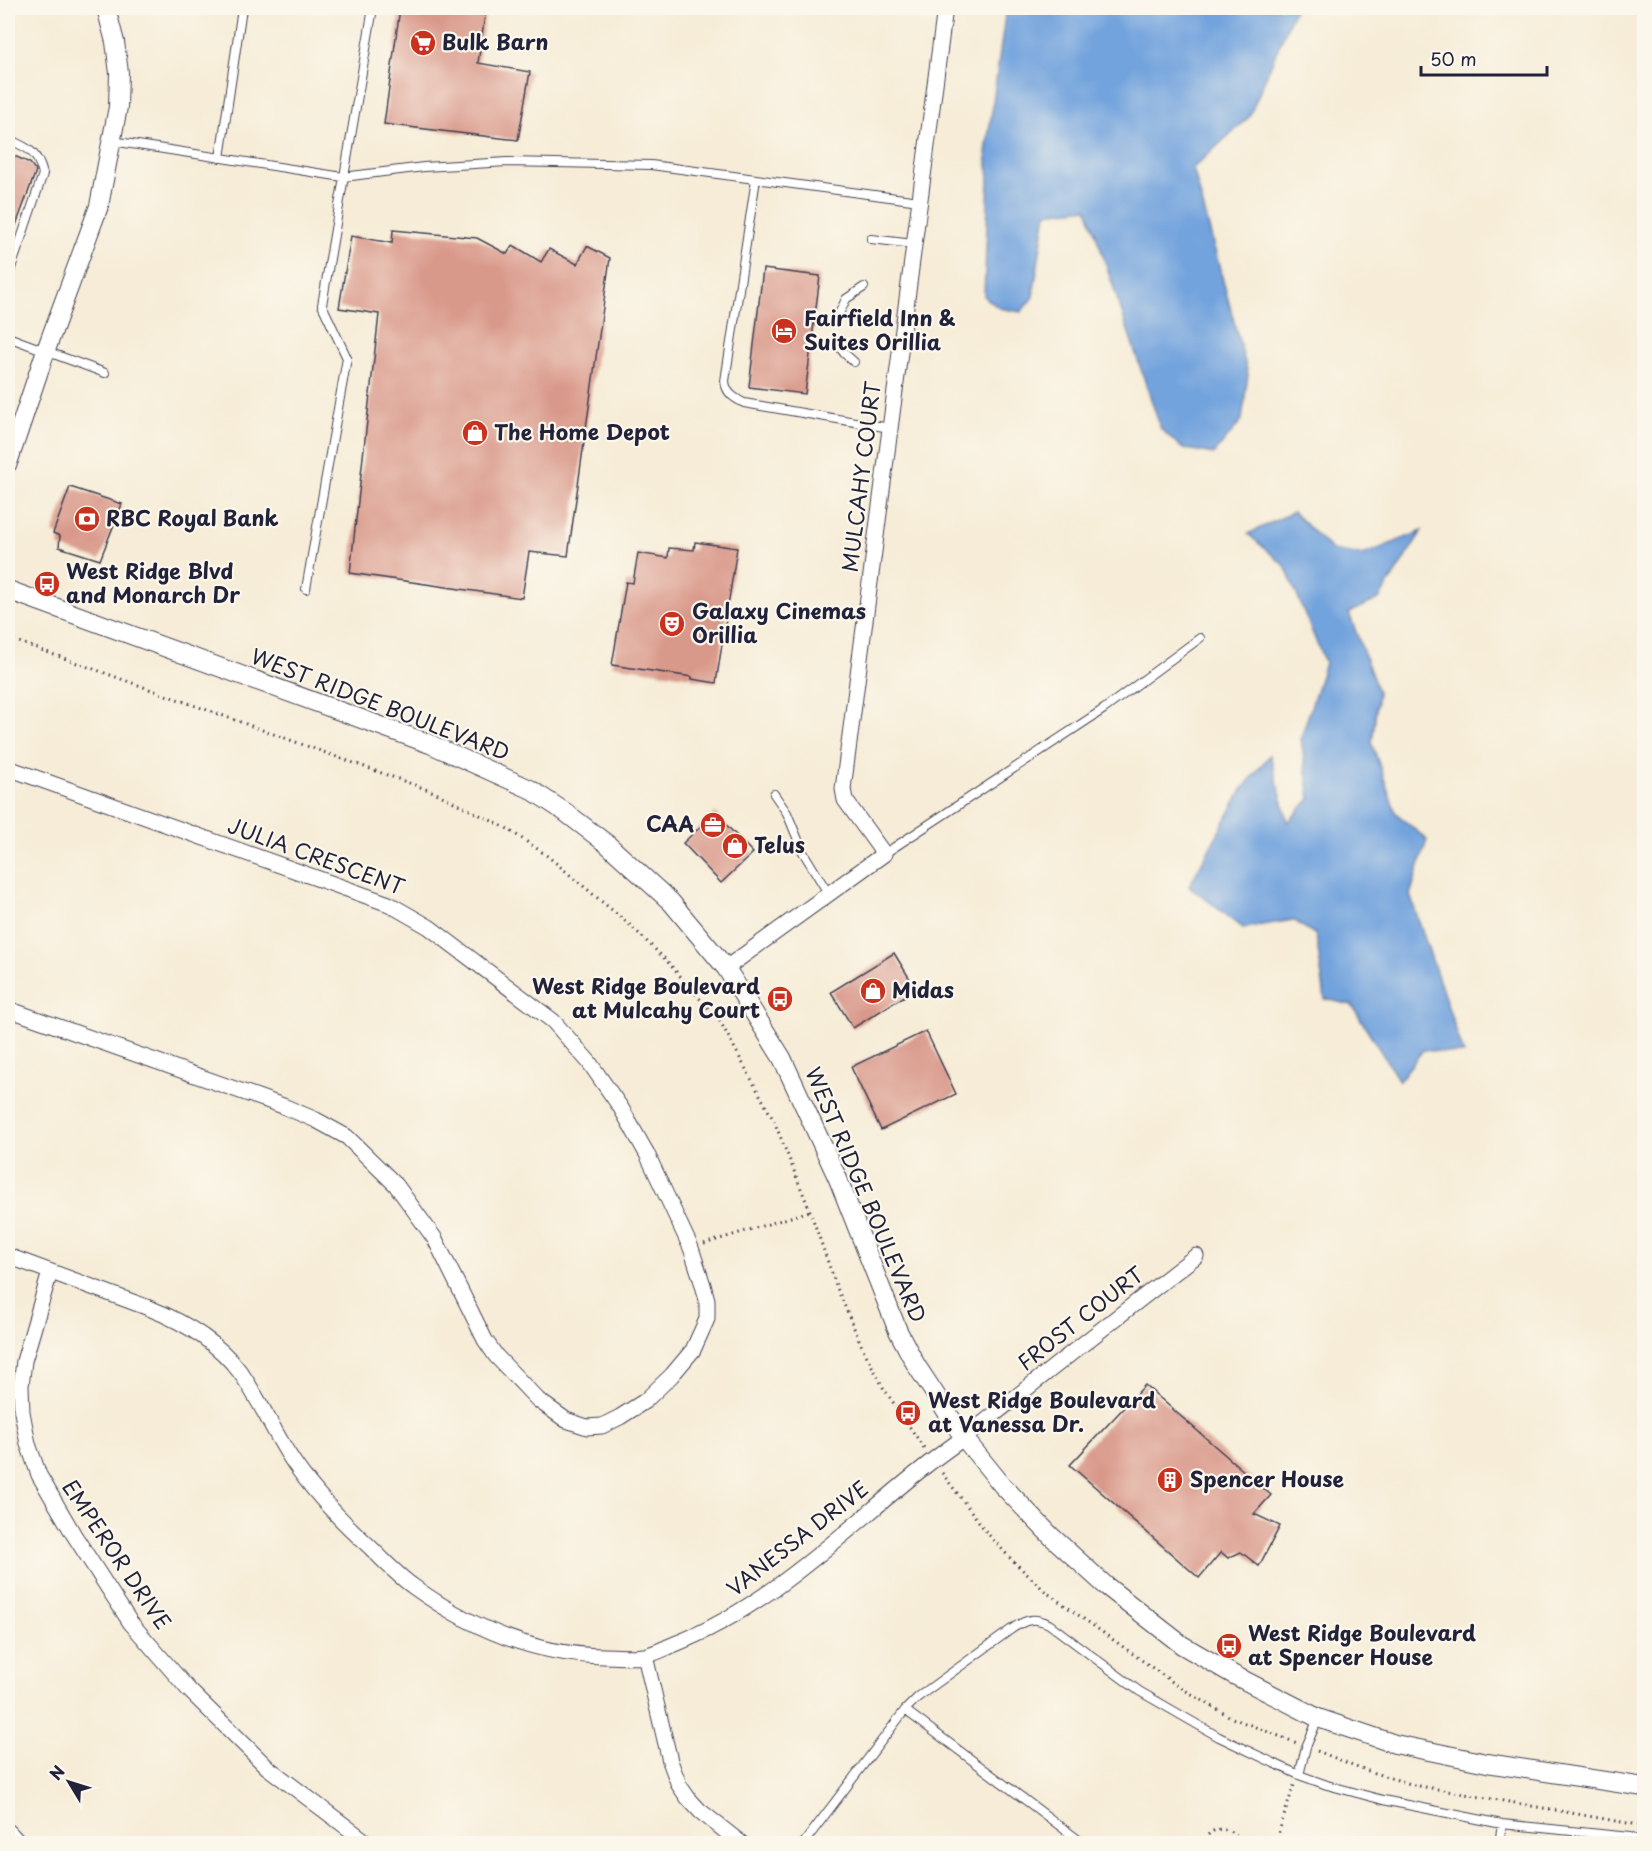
<svg xmlns="http://www.w3.org/2000/svg" width="1652" height="1851" viewBox="0 0 1652 1851" font-family="'Playpen Sans',sans-serif">
<rect width="100%" height="100%" fill="#fbf7ec"/>
<filter id="ink" filterUnits="userSpaceOnUse"><feTurbulence type="fractalNoise" baseFrequency=".0167" numOctaves="2"/><feDisplacementMap in="SourceGraphic" scale="12" xChannelSelector="R" yChannelSelector="G"/><feConvolveMatrix kernelMatrix="1 2 1 2 8 2 1 2 1" color-interpolation-filters="sRGB"/></filter>
<filter id="wash" filterUnits="userSpaceOnUse"><feTurbulence type="fractalNoise" baseFrequency=".008" numOctaves="4" result="noise"/><feDisplacementMap in="SourceGraphic" scale="24" xChannelSelector="R" yChannelSelector="G"/><feGaussianBlur stdDeviation="1.35" result="paint"/><feColorMatrix in="noise" values="0 0 0 0 0 0 0 0 0 0 0 0 0 0 0 0 0 1.4 0 .05"/><feComposite in="paint" operator="in"/></filter>
<g filter="url(#wash)">
<rect width="100%" height="100%" fill="#f6ecd7"/>
<path fill="#72a3dd" stroke="#4a628c" stroke-width="1.5" d="M 1006,8 L 1295,8 L 1249,117 L 1193,168 L 1248,374 L 1242,420 L 1214,454 L 1182,448 L 1161,429 L 1087,208 L 1046,213 L 1033,297 L 1021,312 L 999,308 L 984,296 L 989,178 L 986,153 Z
M 1293,512 L 1332,550 L 1363,555 L 1422,531 L 1379,599 L 1349,613 L 1378,692 L 1372,744 L 1396,813 L 1427,840 L 1410,895 L 1464,1054 L 1423,1050 L 1399,1081 L 1352,1005 L 1325,999 L 1316,935 L 1293,920 L 1243,928 L 1189,886 L 1242,790 L 1270,755 L 1288,822 L 1310,799 L 1301,738 L 1325,663 L 1285,566 L 1248,534 Z"/>
<g id="blocks">
<path fill="#d9998a" d="M 400,8 L 486,8 L 478,63 L 530,72 L 518,140 L 384,124 Z
M 8,153 L 30,163 L 36,171 L 9,244 L 8,243 Z
M 393,230 L 477,238 L 507,254 L 513,245 L 541,262 L 549,249 L 577,264 L 587,246 L 610,258 L 568,556 L 529,552 L 522,598 L 350,573 L 379,314 L 339,308 L 351,236 L 392,243 Z
M 763,269 L 820,276 L 805,394 L 749,387 Z
M 70,487 L 122,504 L 100,560 L 59,547 L 60,536 L 53,533 Z
M 695,542 L 737,548 L 716,683 L 692,679 L 692,677 L 612,665 L 626,582 L 633,583 L 638,553 L 668,558 L 669,548 L 694,550 Z
M 715,813 L 753,853 L 721,883 L 683,843 Z
M 894,953 L 916,989 L 853,1028 L 831,992 Z
M 926,1031 L 956,1094 L 881,1130 L 851,1067 Z
M 1145,1385 L 1271,1495 L 1254,1514 L 1280,1526 L 1259,1566 L 1241,1552 L 1228,1558 L 1221,1552 L 1199,1578 L 1070,1465 Z"/>
</g>
</g>
<g filter="url(#ink)">
<use href="#blocks" fill-opacity="0" stroke="#424052" stroke-width="1.5"/>
<g fill="none" stroke-linecap="round" stroke-linejoin="round">
<g stroke="#424052" stroke-width="10">
<path id="service" d="M 8,139 C 28,148 37,151 43,174 L 8,277
M 112,141 L 343,177 L 424,167 L 507,162 L 651,165 L 919,201
M 220,158 L 242,8
M 756,179 L 725,381 C 726,393 734,398 744,403 L 890,428
M 871,239 L 914,244
M 839,314 L 846,299 L 864,287
M 8,337 L 105,373
M 836,342 L 844,353 L 854,362
M 306,589 L 347,358 L 322,305 L 373,8
M 774,794 L 787,813 L 803,852 L 828,893
M 884,854 L 1104,709 L 1200,638
M 905,1710 L 1084,1844
M 1299,1775 L 1306,1747 L 1318,1719
M 803,1844 L 905,1710 L 918,1697 L 1013,1628 C 1027,1619 1034,1617 1049,1624 L 1139,1691 L 1219,1737 L 1299,1775 L 1327,1785 L 1383,1800 L 1502,1824 L 1630,1837 L 1644,1843
M 1499,1844 L 1502,1824"/>
</g>
<g stroke="#424052" stroke-width="17">
<path id="minor" d="M 8,768 L 389,904 L 429,927 L 553,1021 L 589,1062 L 621,1108 L 647,1154 L 691,1248 L 703,1285 L 707,1300 L 707,1319 L 693,1350 L 672,1375 L 645,1401 L 620,1417 L 602,1426 L 587,1427 L 566,1420 L 538,1400 L 496,1356 L 485,1340 L 435,1239 L 396,1185 L 347,1137 L 316,1120 L 283,1106 L 8,1009
M 726,968 L 884,854 L 845,800 L 843,789 L 945,8
M 8,1256 L 149,1308 C 184,1322 217,1341 240,1372 C 258,1397 271,1426 287,1452 C 309,1488 339,1519 370,1547 C 384,1561 398,1576 414,1587 C 471,1628 534,1655 604,1656 C 617,1656 632,1658 644,1656 C 654,1654 665,1648 675,1644 C 769,1607 845,1530 923,1468 C 944,1451 966,1437 987,1420 C 1056,1365 1126,1310 1196,1256
M 50,1272 L 24,1361 L 21,1386 L 22,1412 L 28,1444 L 39,1475 L 74,1535 L 130,1622 L 188,1689 L 267,1767 L 369,1844
M 645,1656 L 670,1761 L 679,1785 L 688,1798 L 700,1811 L 742,1844
M 8,1831 L 20,1844"/>
</g>
<g stroke="#424052" stroke-width="20">
<path id="tertiary" d="M 8,463 L 46,350 L 99,206 L 118,107 L 119,73 L 115,42 L 106,8
M 8,590 L 430,744 L 530,789 L 565,812 L 607,844 L 671,902 L 726,968 L 782,1058 L 838,1179 L 898,1331 L 916,1365 L 964,1438 L 1002,1485 L 1051,1536 L 1105,1585 L 1182,1645 L 1234,1675 L 1318,1718 L 1395,1744 L 1487,1763 L 1644,1787"/>
</g>
<path stroke="#424052" stroke-width="3" stroke-dasharray="1.5 4.5" stroke-linecap="butt" d="M 8,638 L 434,792 L 506,828 L 545,854 L 631,926 L 666,960 L 721,1023 L 774,1121 L 810,1211 L 837,1288 L 863,1349 L 884,1389 L 924,1448
M 704,1244 L 810,1211
M 942,1473 L 989,1535 L 1011,1559 L 1046,1592 L 1178,1686 L 1232,1718 L 1297,1743
M 1317,1751 L 1371,1772 L 1414,1785 L 1644,1826
M 1200,1844 C 1217,1820 1230,1829 1248,1844
M 1275,1844 L 1294,1785"/>
<use href="#service" stroke="#fff" stroke-width="8"/>
<use href="#minor" stroke="#fff" stroke-width="15"/>
<use href="#tertiary" stroke="#fff" stroke-width="18"/>
</g>
</g>
<defs>
<g id="supermarket-disc" transform="scale(1.35)"><circle r="9.5" fill="#c8321e" stroke="#fbf7ec"/><path d="M-6-5.5h2.5l.6 2H6L4.5 2H-2.5L-4.4-4H-6ZM-1.5 3.2a1.3 1.3 0 1 0 .1 0ZM3 3.2a1.3 1.3 0 1 0 .1 0Z" fill="#fff"/></g>
<g id="hotel-disc" transform="scale(1.35)"><circle r="9.5" fill="#c8321e" stroke="#fbf7ec"/><path d="M-6-4.5h1.5V1H6V5H4.5V3h-9V5H-6ZM-4 0a1.8 1.8 0 1 1 3.6 0ZM.5 0V-2.5h3Q6-2.5 6 0Z" fill="#fff"/></g>
<g id="shop-disc" transform="scale(1.35)"><circle r="9.5" fill="#c8321e" stroke="#fbf7ec"/><path d="M-5-2.5h2.3a2.7 3.5 0 0 1 5.4 0H5L5.5 6h-11ZM-1.5-2.5h3a1.5 2.3 0 0 0-3 0Z" fill="#fff"/></g>
<g id="bank-disc" transform="scale(1.35)"><circle r="9.5" fill="#c8321e" stroke="#fbf7ec"/><path d="M-6-4H6V4H-6ZM0-2.3a2.3 2.3 0 1 0 0 4.6a2.3 2.3 0 1 0 0-4.6Z" fill="#fff"/></g>
<g id="bus-disc" transform="scale(1.35)"><circle r="9.5" fill="#c8321e" stroke="#fbf7ec"/><path d="M-5-6H5V4H4V6H2V4H-2V6H-4V4H-5ZM-3.5-4V0h7V-4ZM-3.5 1.2v1.5H-2V1.2ZM2 1.2v1.5H3.5V1.2Z" fill="#fff"/></g>
<g id="theatre-disc" transform="scale(1.35)"><circle r="9.5" fill="#c8321e" stroke="#fbf7ec"/><path d="M-5-5.5Q0-4 5-5.5V0Q5 5 0 6Q-5 5-5 0ZM-3.3-2.5H-1v1.5H-3.3ZM1-2.5H3.3v1.5H1ZM-2.8 1Q0 5.5 2.8 1Z" fill="#fff"/></g>
<g id="office-disc" transform="scale(1.35)"><circle r="9.5" fill="#c8321e" stroke="#fbf7ec"/><path d="M-6-3h4V-5.5h4V-3h4V5H-6ZM-1-4.5V-3h2v-1.5ZM-6 0V1H6V0Z" fill="#fff"/></g>
<g id="building-disc" transform="scale(1.35)"><circle r="9.5" fill="#c8321e" stroke="#fbf7ec"/><path d="M-4-6H4V6H1V3H-1V6H-4ZM-2.5-4.3h1.7v1.8h-1.7ZM.8-4.3h1.7v1.8H.8ZM-2.5-1h1.7V.8h-1.7ZM.8-1h1.7V.8H.8Z" fill="#fff"/></g>
</defs>
<g fill-rule="evenodd">
<use href="#supermarket-disc" x="423" y="43"/>
<use href="#hotel-disc" x="784" y="331"/>
<use href="#shop-disc" x="475" y="433"/>
<use href="#bank-disc" x="87" y="519"/>
<use href="#bus-disc" x="47" y="584"/>
<use href="#theatre-disc" x="672" y="624"/>
<use href="#office-disc" x="713" y="825"/>
<use href="#shop-disc" x="735" y="846"/>
<use href="#shop-disc" x="873" y="991"/>
<use href="#bus-disc" x="780" y="999"/>
<use href="#bus-disc" x="908" y="1413"/>
<use href="#building-disc" x="1170" y="1480"/>
<use href="#bus-disc" x="1229" y="1646"/>
</g>
<g text-anchor="middle" stroke-width="4.5" stroke-linejoin="round" paint-order="stroke">
<g font-size="21" font-weight="bold" fill="#22223b" stroke="#fbf7ec" text-anchor="start">
<text x="442" y="50">Bulk Barn</text>
<text x="804" y="326">Fairfield Inn &amp;<tspan x="804" dy="24">Suites Orillia</tspan></text>
<text x="494" y="440">The Home Depot</text>
<text x="106" y="526">RBC Royal Bank</text>
<text x="66" y="579">West Ridge Blvd<tspan x="66" dy="24">and Monarch Dr</tspan></text>
<text x="692" y="619">Galaxy Cinemas<tspan x="692" dy="24">Orillia</tspan></text>
<text x="694" y="832" text-anchor="end">CAA</text>
<text x="754" y="853">Telus</text>
<text x="760" y="994" text-anchor="end">West Ridge Boulevard<tspan x="760" dy="24">at Mulcahy Court</tspan></text>
<text x="892" y="998">Midas</text>
<text x="928" y="1408">West Ridge Boulevard<tspan x="928" dy="24">at Vanessa Dr.</tspan></text>
<text x="1190" y="1487">Spencer House</text>
<text x="1248" y="1641">West Ridge Boulevard<tspan x="1248" dy="24">at Spencer House</tspan></text>
</g>
<g font-size="21" fill="#22223b" stroke="#fbf7ec">
<text transform="translate(862 477) rotate(-83)" y="7">MULCAHY COURT</text>
<text transform="translate(380 705) rotate(21)" y="7">WEST RIDGE BOULEVARD</text>
<text transform="translate(316 857) rotate(20)" y="7">JULIA CRESCENT</text>
<text transform="translate(865 1195) rotate(67)" y="7">WEST RIDGE BOULEVARD</text>
<text transform="translate(1081 1319) rotate(-38)" y="7">FROST COURT</text>
<text transform="translate(798 1539) rotate(-38)" y="7">VANESSA DRIVE</text>
<text transform="translate(116 1555) rotate(56)" y="7">EMPEROR DRIVE</text>
</g>
</g>
<rect width="1652" height="1851" fill="none" stroke="#fbf7ec" stroke-width="30"/>
<g transform="translate(69 1782) rotate(308)" stroke="#fbf7ec" stroke-width="4.5" paint-order="stroke">
<path d="M0-4.5L10 22L0 15L-10 22Z" fill="#22223b"/>
<text y="-9" font-size="16" font-weight="bold" text-anchor="middle" fill="#22223b">N</text>
</g>
<path d="M1421 66v9h126v-9" fill="none" stroke="#22223b" stroke-width="3"/>
<text x="1430" y="66" font-size="18" fill="#22223b" stroke="#fbf7ec" stroke-width="4.5" paint-order="stroke">50 m</text>
</svg>
